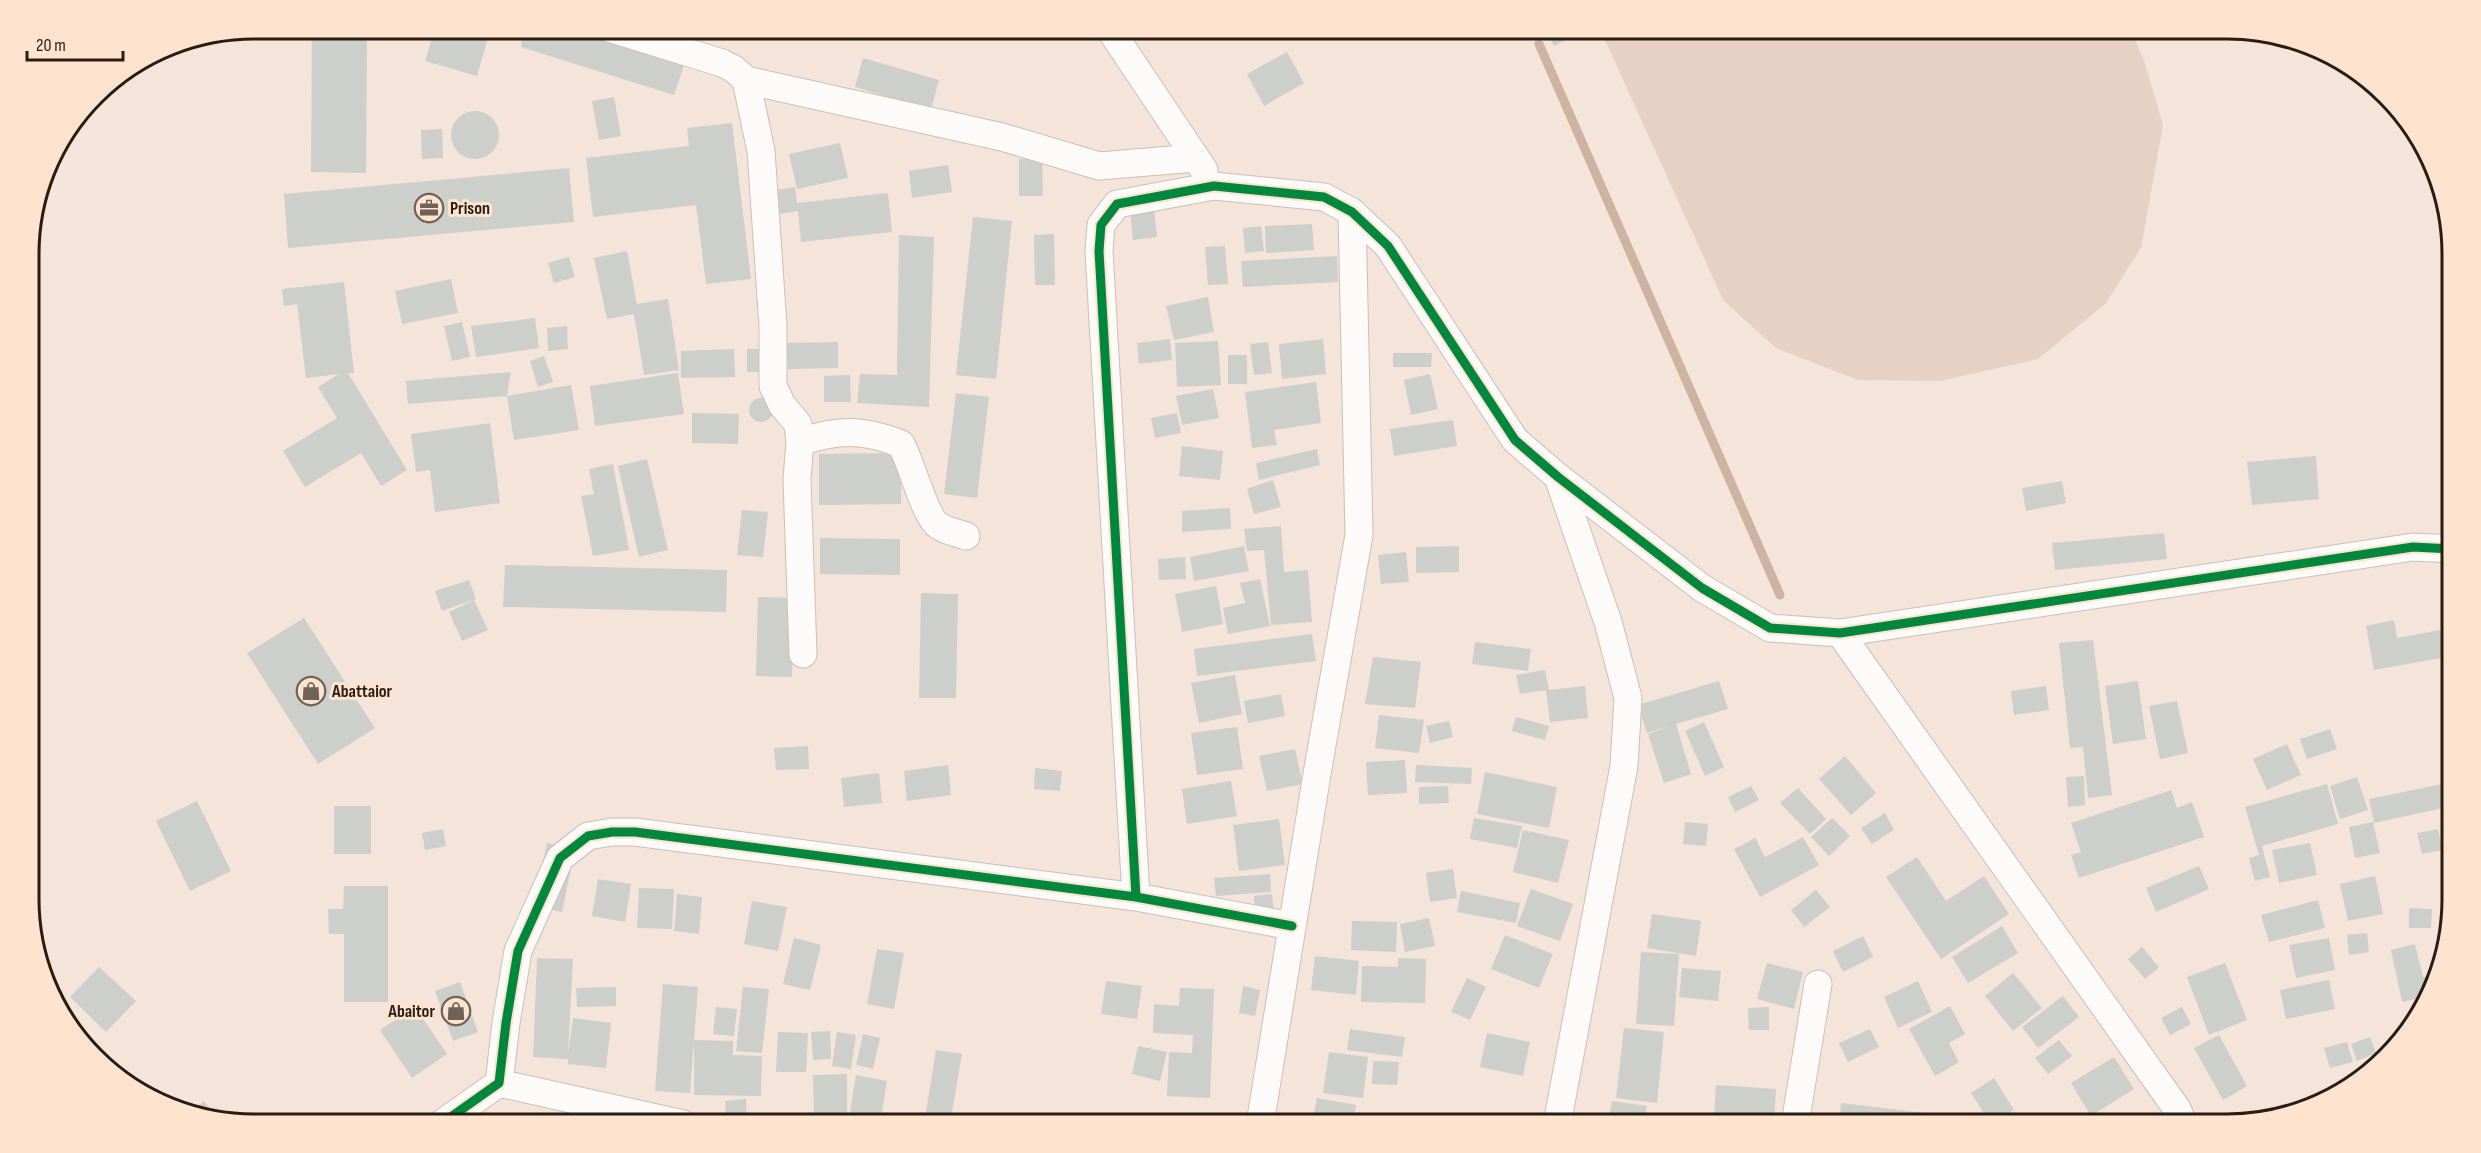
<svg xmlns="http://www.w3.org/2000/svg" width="2481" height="1153" viewBox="0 0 2481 1153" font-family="'Sofia Sans Condensed',sans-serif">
<rect width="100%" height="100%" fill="#f4e4da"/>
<path fill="#e6d2c5" d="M 1600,29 L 2130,29 L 2144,60 L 2163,125 L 2141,248 L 2105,304 L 2038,359 L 1940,381 L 1858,380 L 1776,348 L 1723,300 Z"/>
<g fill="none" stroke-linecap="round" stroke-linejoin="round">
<path stroke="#cdb3a1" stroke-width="9" d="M 1539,44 L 1780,595"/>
</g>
<path fill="#cdcfcb" d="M 312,28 L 367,28 L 366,173 L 311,172 Z
M 435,28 L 491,28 L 477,76 L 425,61 Z
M 515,28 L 584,28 L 686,59 L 674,95 L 521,47 L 523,32 Z
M 1545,28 L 1573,28 L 1576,34 L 1554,46 Z
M 1287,52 L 1304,83 L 1264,106 L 1247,74 Z
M 863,58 L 939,80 L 931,110 L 855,87 Z
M 614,97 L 621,136 L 599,140 L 592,101 Z
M451 135a24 24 0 1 1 48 0a24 24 0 1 1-48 0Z
M 732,123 L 751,279 L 706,284 L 696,205 L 593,217 L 586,158 L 689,146 L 687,128 Z
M 442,129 L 443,158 L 422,159 L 421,130 Z
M 840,143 L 848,178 L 797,189 L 789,154 Z
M 1042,158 L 1043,196 L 1019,196 L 1019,159 Z
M 948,165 L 952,192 L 912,198 L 909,171 Z
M 569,168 L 574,222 L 288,248 L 284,194 Z
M 795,187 L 797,203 L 888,193 L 892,232 L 801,242 L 798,211 L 780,214 L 776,190 Z
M 1154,209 L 1157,237 L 1133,240 L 1130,212 Z
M 973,217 L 1012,221 L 996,379 L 956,375 Z
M 1312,224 L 1314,250 L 1266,253 L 1265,226 Z
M 1261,226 L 1264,251 L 1245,253 L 1243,228 Z
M 1054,234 L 1055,285 L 1035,285 L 1034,235 Z
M 899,235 L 934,237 L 929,407 L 857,403 L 860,374 L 897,375 Z
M 1225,246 L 1228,284 L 1208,285 L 1205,247 Z
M 627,251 L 637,304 L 668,299 L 679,370 L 644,375 L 634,314 L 607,319 L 594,258 Z
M 1337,256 L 1338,282 L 1243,287 L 1241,261 Z
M 569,257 L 575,277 L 554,283 L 548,263 Z
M 451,279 L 458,313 L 402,324 L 395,291 Z
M 344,282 L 354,373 L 348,373 L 407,470 L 381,486 L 361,453 L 305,487 L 283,451 L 337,418 L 318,387 L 339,374 L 306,378 L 297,304 L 284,306 L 282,289 Z
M 1208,297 L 1214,332 L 1174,340 L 1166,306 Z
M 535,318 L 539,348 L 476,357 L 471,326 Z
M 462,322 L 470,357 L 452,361 L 444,326 Z
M 567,326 L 568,349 L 548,351 L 547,328 Z
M 1170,339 L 1172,360 L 1139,364 L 1137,343 Z
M 1323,339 L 1326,374 L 1282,379 L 1279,344 Z
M 1218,341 L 1221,385 L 1177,387 L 1175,343 Z
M 838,342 L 838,368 L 788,369 L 787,343 Z
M 1268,342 L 1272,373 L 1254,375 L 1250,344 Z
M 734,349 L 735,377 L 681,378 L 681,351 Z
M 747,349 L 763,349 L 763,372 L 747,372 Z
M 1393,353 L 1432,353 L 1431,367 L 1393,367 Z
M 1228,355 L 1247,355 L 1247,384 L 1228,384 Z
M 544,356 L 553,382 L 538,387 L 530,361 Z
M 511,372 L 507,396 L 408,404 L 406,381 Z
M 678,373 L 684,414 L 595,426 L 590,386 Z
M 1430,374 L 1438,409 L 1411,415 L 1404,380 Z
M 850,375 L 851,402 L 824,402 L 824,376 Z
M 1316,382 L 1321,423 L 1274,430 L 1277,445 L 1252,448 L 1245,392 Z
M 571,385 L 579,430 L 514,440 L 507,396 Z
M 1213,389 L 1219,418 L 1182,425 L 1176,396 Z
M 956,393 L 989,397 L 977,498 L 944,494 Z
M749 410a12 12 0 1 1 24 0a12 12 0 1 1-24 0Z
M 692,413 L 739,414 L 738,444 L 692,443 Z
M 1177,413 L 1181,433 L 1155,438 L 1151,418 Z
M 1453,420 L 1457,446 L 1394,456 L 1390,429 Z
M 490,423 L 500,503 L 435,512 L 430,470 L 416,472 L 411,434 Z
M 1182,446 L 1223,451 L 1220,480 L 1179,476 Z
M 1317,449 L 1320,465 L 1259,480 L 1256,463 Z
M 901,453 L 901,504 L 819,505 L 819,454 Z
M 2316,456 L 2319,499 L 2252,505 L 2247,462 Z
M 647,459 L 668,550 L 639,557 L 618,466 Z
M 613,464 L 629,550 L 593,556 L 581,496 L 594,494 L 589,469 Z
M 1273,480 L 1281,507 L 1254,514 L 1247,489 Z
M 2062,481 L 2066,503 L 2026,511 L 2022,488 Z
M 1230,508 L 1231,529 L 1182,532 L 1182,511 Z
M 742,510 L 768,512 L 763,557 L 737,555 Z
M 1281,526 L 1284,572 L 1308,570 L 1312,622 L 1271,625 L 1264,550 L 1247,551 L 1244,529 Z
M 2164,533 L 2167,559 L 2055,570 L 2052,543 Z
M 820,538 L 900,539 L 900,575 L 820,574 Z
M 1244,546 L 1249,571 L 1194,581 L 1190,557 Z
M 1459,546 L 1459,572 L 1416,573 L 1416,547 Z
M 1406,552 L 1409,582 L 1381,584 L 1378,555 Z
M 1185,557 L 1186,579 L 1159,580 L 1158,559 Z
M 505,565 L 727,570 L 726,612 L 503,607 Z
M 1260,579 L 1270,626 L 1228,634 L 1223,608 L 1245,603 L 1240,583 Z
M 469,580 L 476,599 L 442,611 L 435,591 Z
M 1216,586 L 1223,624 L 1182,632 L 1175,594 Z
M 921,593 L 958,594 L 956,698 L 919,698 Z
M 758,597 L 794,598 L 792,677 L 756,676 Z
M 474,600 L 488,630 L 462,641 L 449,612 Z
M 304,618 L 375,728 L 318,764 L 247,653 Z
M 2394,620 L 2397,638 L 2451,628 L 2452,656 L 2374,670 L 2366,626 Z
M 1312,634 L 1316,661 L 1197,676 L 1194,649 Z
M 2093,640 L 2112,795 L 2088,798 L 2083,747 L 2070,748 L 2059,643 Z
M 1475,642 L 1531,649 L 1528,671 L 1472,664 Z
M 1373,657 L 1421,662 L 1415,708 L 1365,704 Z
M 1545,670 L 1549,690 L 1585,686 L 1588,718 L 1550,722 L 1546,690 L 1520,694 L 1516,675 Z
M 1235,675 L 1242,714 L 1199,723 L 1191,683 Z
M 1719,681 L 1728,709 L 1676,724 L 1691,774 L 1664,783 L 1648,734 L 1672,725 L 1647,733 L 1638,705 Z
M 2138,681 L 2146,739 L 2113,744 L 2105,686 Z
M 2046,686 L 2049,710 L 2014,715 L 2011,691 Z
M 1281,694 L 1285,716 L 1248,723 L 1244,701 Z
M 2177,701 L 2188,753 L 2160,759 L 2149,706 Z
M 1379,715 L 1424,720 L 1419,753 L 1375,748 Z
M 1516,717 L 1549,726 L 1545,740 L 1512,731 Z
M 1449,721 L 1453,737 L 1430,743 L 1426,726 Z
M 1704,722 L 1724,767 L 1705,776 L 1685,731 Z
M 1237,727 L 1243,769 L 1197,775 L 1191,733 Z
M 2330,729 L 2337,749 L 2307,759 L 2300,739 Z
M 2287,744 L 2301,775 L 2267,790 L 2253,759 Z
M 808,746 L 809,769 L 776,770 L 774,748 Z
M 1295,749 L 1303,784 L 1267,791 L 1259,756 Z
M 1845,756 L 1876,793 L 1851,815 L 1819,779 Z
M 1405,760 L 1407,793 L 1368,795 L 1366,762 Z
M 948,765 L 951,795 L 907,801 L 904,771 Z
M 1416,765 L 1472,768 L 1471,784 L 1415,782 Z
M 1035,768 L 1062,771 L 1060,791 L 1034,789 Z
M 1485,772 L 1557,787 L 1549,828 L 1477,814 Z
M 879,773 L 882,803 L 844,807 L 841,778 Z
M 2084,776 L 2085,805 L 2068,807 L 2066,777 Z
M 2357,777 L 2368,810 L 2340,819 L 2330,786 Z
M 1231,781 L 1237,816 L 1187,824 L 1182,789 Z
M 2452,782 L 2452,806 L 2374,823 L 2369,799 Z
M 2327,784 L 2338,824 L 2262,846 L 2270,877 L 2255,881 L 2249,858 L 2259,855 L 2245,807 Z
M 1448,786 L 1449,803 L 1419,804 L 1419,787 Z
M 1751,786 L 1759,800 L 1735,812 L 1728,797 Z
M 1798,788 L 1826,819 L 1810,834 L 1780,803 Z
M 2171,790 L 2177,808 L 2192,802 L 2204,837 L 2079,878 L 2071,855 L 2081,852 L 2071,823 Z
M 197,801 L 231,871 L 190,891 L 156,821 Z
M 334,806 L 371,806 L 371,854 L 334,854 Z
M 1885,813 L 1894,830 L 1872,844 L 1861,828 Z
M 1474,818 L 1522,826 L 1517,848 L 1470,839 Z
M 1832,818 L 1850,836 L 1829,856 L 1811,837 Z
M 1279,819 L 1285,865 L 1239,871 L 1233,825 Z
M 1685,822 L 1708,824 L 1706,846 L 1683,844 Z
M 2373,822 L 2380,853 L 2355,858 L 2349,827 Z
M 443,829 L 446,846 L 425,850 L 422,833 Z
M 2438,829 L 2442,850 L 2422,854 L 2417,833 Z
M 1523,830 L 1569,840 L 1558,883 L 1513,872 Z
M 1803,837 L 1819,865 L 1760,897 L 1734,849 L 1755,838 L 1765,857 Z
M 547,843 L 575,849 L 562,912 L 534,906 Z
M 2310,843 L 2317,875 L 2279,883 L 2272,850 Z
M 1917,857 L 1946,901 L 1984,876 L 2009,914 L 1941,959 L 1886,877 Z
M 2199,866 L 2209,889 L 2156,912 L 2146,888 Z
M 1453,869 L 1457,898 L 1430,902 L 1426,873 Z
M 1270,874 L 1271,892 L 1216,896 L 1214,878 Z
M 2375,876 L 2383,914 L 2348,921 L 2340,884 Z
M 598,879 L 631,884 L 625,922 L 592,916 Z
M 344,886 L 388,886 L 388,1002 L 344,1002 L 344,934 L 329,934 L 328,909 L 343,909 Z
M 639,888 L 674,889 L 672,929 L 637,928 Z
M 1531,889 L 1573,904 L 1560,941 L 1517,926 Z
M 1816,890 L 1830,907 L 1804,927 L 1791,910 Z
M 1461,891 L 1520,903 L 1516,923 L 1457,912 Z
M 677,894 L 702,897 L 699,934 L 674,931 Z
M 1272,894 L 1274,913 L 1255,915 L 1254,896 Z
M 2318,900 L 2325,928 L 2269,942 L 2261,915 Z
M 752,901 L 787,907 L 778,951 L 744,944 Z
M 2409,908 L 2432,909 L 2431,928 L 2409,928 Z
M 1652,914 L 1701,921 L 1696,956 L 1647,948 Z
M 1429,918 L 1435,946 L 1405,952 L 1400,924 Z
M 1352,921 L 1397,922 L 1396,952 L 1351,950 Z
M 2002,926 L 2018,953 L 1968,983 L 1952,957 Z
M 2367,933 L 2369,952 L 2349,955 L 2347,935 Z
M 1505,935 L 1553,954 L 1539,988 L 1491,969 Z
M 1863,936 L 1873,957 L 1843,972 L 1833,951 Z
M 794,938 L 821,945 L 810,990 L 783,984 Z
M 2329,938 L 2335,970 L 2296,978 L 2289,945 Z
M 2415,944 L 2423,977 L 2438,974 L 2435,986 L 2429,996 L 2402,1002 L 2391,950 Z
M 2142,947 L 2159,967 L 2145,979 L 2128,959 Z
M 877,949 L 904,953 L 894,1009 L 867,1004 Z
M 1641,952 L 1679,954 L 1674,1026 L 1636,1024 Z
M 1315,956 L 1359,961 L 1356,995 L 1311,990 Z
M 537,958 L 573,959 L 568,1054 L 573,1018 L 611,1023 L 606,1068 L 568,1064 L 568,1059 L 533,1057 Z
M 1398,958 L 1426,959 L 1425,1003 L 1361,1002 L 1362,966 L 1398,967 Z
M 1767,963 L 1803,972 L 1794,1009 L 1757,999 Z
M 2225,963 L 2247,1020 L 2209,1035 L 2187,977 Z
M 99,967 L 136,1001 L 106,1032 L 70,997 Z
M 1682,968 L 1721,971 L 1718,1001 L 1679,997 Z
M 2013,973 L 2042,1008 L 2013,1031 L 1985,996 Z
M 1467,978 L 1486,987 L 1470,1020 L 1451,1012 Z
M 2329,980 L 2335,1009 L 2286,1019 L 2280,990 Z
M 1106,981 L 1142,986 L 1137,1019 L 1101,1014 Z
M 1918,981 L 1932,1012 L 1898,1028 L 1884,997 Z
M 460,982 L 478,1032 L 453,1041 L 435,991 Z
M 663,984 L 698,987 L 690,1093 L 655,1091 Z
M 1243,986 L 1260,990 L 1255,1016 L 1239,1013 Z
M 616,987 L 616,1006 L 577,1007 L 576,988 Z
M 743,987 L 769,989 L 762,1053 L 736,1051 Z
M 1180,988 L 1214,989 L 1210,1098 L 1167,1096 L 1169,1052 L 1192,1053 L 1193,1035 L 1153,1033 L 1154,1004 L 1179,1006 Z
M 2063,996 L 2079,1017 L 2038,1048 L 2022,1027 Z
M 1950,1006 L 1965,1034 L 1949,1043 L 1959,1062 L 1935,1076 L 1909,1029 Z
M 415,1007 L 447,1054 L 412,1078 L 380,1030 Z
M 716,1007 L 737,1009 L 734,1036 L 713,1034 Z
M 1769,1007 L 1769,1030 L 1749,1030 L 1748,1008 Z
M 2182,1007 L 2191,1024 L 2170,1035 L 2161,1018 Z
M 1624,1028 L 1664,1032 L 1657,1103 L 1616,1098 Z
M 1350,1029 L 1405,1037 L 1402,1057 L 1347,1050 Z
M 1870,1029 L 1879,1047 L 1848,1062 L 1839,1043 Z
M 830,1031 L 831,1059 L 813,1060 L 811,1032 Z
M 778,1032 L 808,1033 L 806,1072 L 776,1072 Z
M 837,1032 L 856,1035 L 851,1069 L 832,1066 Z
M 1487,1033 L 1530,1042 L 1523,1076 L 1480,1067 Z
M 863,1034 L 880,1038 L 873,1069 L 856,1065 Z
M 2219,1035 L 2247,1086 L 2223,1100 L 2194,1048 Z
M 2370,1037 L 2376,1053 L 2357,1061 L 2351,1044 Z
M 694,1040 L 733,1041 L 733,1055 L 762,1056 L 761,1096 L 694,1095 Z
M 2059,1040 L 2072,1056 L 2048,1074 L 2035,1058 Z
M 2347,1042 L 2353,1062 L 2330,1068 L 2324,1048 Z
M 1138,1046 L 1167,1052 L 1160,1081 L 1132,1074 Z
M 936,1050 L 962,1054 L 950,1124 L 924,1124 Z
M 1329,1052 L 1368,1057 L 1363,1098 L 1323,1093 Z
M 2114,1057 L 2134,1089 L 2091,1116 L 2071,1083 Z
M 1373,1061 L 1399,1062 L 1397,1085 L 1372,1084 Z
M 2372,1069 L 2353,1086 L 2350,1075 Z
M 847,1074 L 847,1121 L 814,1122 L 813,1075 Z
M 856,1075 L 887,1081 L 880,1124 L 848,1124 Z
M 1994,1078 L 2014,1110 L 1991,1124 L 1971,1093 Z
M 1716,1085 L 1776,1089 L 1774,1122 L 1714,1118 Z
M 1317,1098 L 1356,1105 L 1353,1124 L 1312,1124 Z
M 746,1099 L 747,1122 L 727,1123 L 725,1101 Z
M 204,1101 L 216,1117 L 190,1112 Z
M 1612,1101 L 1647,1106 L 1644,1124 L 1608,1124 Z
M 1841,1103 L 1925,1113 L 1924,1124 L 1839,1124 Z
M 2309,1107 L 2300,1112 L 2290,1114 L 2289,1112 Z
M 1124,1113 L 1156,1118 L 1155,1124 L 1122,1124 Z
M 1680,1115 L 1681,1124 L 1660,1124 L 1660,1116 Z"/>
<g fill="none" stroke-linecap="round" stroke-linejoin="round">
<g stroke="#ccbfb6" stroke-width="29">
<path id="minor" d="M 609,28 L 722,63 L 734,69 L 746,80 L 761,151 L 773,326 L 773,386 L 782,405 L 798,424 L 800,442 L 797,479 L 803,654
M 1109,28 L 1204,170
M 746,80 L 1002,137 L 1099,166 L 1196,158
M 800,442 C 838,429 864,429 901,444 C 911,461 925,518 939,526 C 946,531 958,533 966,536
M 1840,633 L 2177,1109 L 2184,1124
M 1136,897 L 1099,251 L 1101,225 L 1117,204 L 1214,186 L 1324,197 L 1352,212 L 1388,246 L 1515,440 L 1558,477 L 1702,588 L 1770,628 L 1840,633 L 2413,547 L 2452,549
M 499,1083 L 683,1124
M 441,1124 L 499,1083 L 506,1023 L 518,951 L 560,858 L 588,836 L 612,832 L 635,832 L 1136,897 L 1292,926
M 1260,1124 L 1318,768 L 1359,535 L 1352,212
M 1557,1124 L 1624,766 L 1628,698 L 1608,622 L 1558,477
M 1795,1124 L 1818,984"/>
</g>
<use href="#minor" stroke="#fdfbf9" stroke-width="27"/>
<g stroke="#fee3cf" stroke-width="13">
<path id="cycleway" d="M 1136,897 L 1099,251 L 1101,225 L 1117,204 L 1214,186 L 1324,197 L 1352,212 L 1388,246 L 1515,440 L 1558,477 L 1702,588 L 1770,628 L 1840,633 L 2413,547 L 2452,549
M 441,1124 L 499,1083 L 506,1023 L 518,951 L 560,858 L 588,836 L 612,832 L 635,832 L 1136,897 L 1292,926"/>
</g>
<use href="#cycleway" stroke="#00873e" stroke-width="9"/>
</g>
<defs>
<g id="office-ring" transform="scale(1.5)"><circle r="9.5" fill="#fee3cf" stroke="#6f6259" stroke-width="1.5"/><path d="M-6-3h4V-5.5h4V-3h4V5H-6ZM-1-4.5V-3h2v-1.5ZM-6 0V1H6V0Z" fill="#6f6259"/></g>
<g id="shop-ring" transform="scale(1.5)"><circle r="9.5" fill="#fee3cf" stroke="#6f6259" stroke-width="1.5"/><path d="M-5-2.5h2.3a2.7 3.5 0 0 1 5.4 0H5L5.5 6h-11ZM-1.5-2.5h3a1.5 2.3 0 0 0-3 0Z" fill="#6f6259"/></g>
</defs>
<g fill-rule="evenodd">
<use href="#office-ring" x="429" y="208"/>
<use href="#shop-ring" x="311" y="691"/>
<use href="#shop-ring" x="456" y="1011"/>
</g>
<g text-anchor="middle" stroke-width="6" stroke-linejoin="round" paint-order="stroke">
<g font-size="18" font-weight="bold" fill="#281c13" stroke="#fee3cf" text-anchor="start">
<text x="450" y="214">Prison</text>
<text x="332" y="697">Abattaior</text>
<text x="435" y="1017" text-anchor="end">Abaitor</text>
</g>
</g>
<path d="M0 0H2481V1153H0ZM254 39H2227A215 215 0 0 1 2442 254V899A215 215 0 0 1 2227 1114H254A215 215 0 0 1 39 899V254A215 215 0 0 1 254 39Z" fill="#fee3cf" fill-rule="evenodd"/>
<path fill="none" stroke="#281c13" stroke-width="3" d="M254 39H2227A215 215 0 0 1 2442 254V899A215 215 0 0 1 2227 1114H254A215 215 0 0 1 39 899V254A215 215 0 0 1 254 39Z"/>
<path d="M27 51v9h96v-9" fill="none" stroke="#281c13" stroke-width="3"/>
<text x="36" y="51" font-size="18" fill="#281c13" stroke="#fee3cf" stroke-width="4.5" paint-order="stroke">20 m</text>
</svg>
